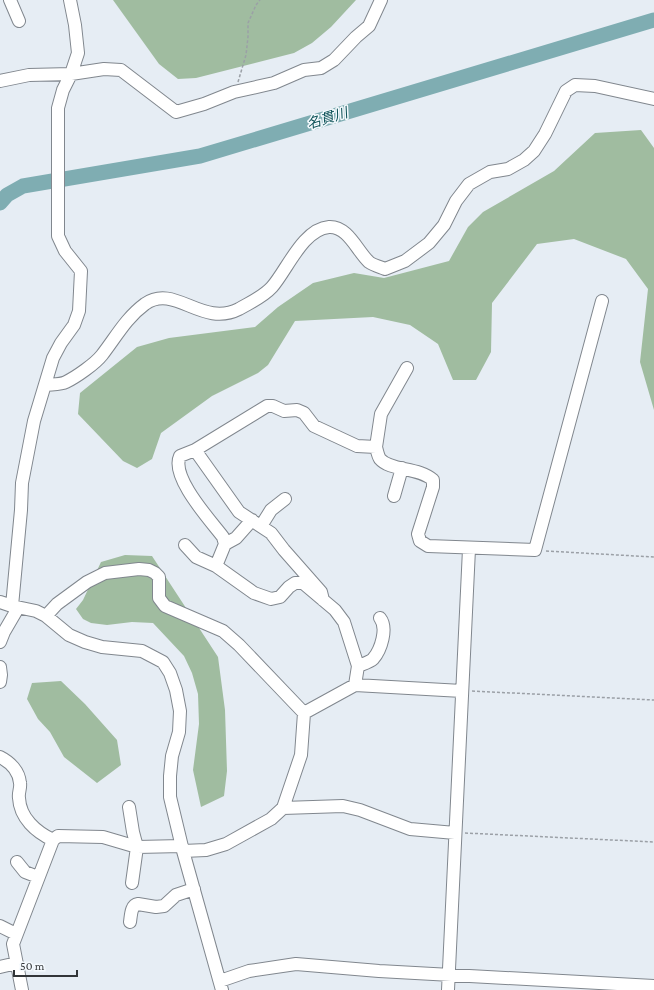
<svg xmlns="http://www.w3.org/2000/svg" width="654" height="990" viewBox="0 0 654 990" font-family="'Crimson Pro','Noto Sans JP',serif">
<rect width="100%" height="100%" fill="#e6edf4"/>
<path fill="#a0bca0" d="M 113,0 L 356,0 L 331,27 L 312,43 L 294,53 L 196,78 L 178,79 L 159,64 Z
M 641,130 L 654,148 L 654,410 L 640,362 L 648,289 L 626,259 L 574,239 L 537,244 L 492,303 L 491,352 L 476,380 L 453,380 L 438,344 L 410,325 L 373,317 L 295,321 L 268,365 L 258,373 L 212,396 L 161,433 L 152,459 L 137,468 L 123,461 L 78,414 L 80,393 L 137,347 L 169,338 L 255,327 L 278,307 L 313,283 L 354,273 L 384,278 L 449,261 L 468,227 L 483,212 L 554,171 L 595,133 Z
M 125,555 L 152,556 L 218,657 L 225,710 L 227,771 L 224,796 L 201,807 L 193,770 L 199,724 L 198,694 L 192,673 L 184,656 L 153,623 L 132,622 L 107,625 L 91,623 L 83,619 L 76,609 L 83,600 L 101,562 Z
M 61,681 L 85,704 L 117,740 L 121,765 L 97,783 L 64,757 L 50,732 L 38,719 L 27,699 L 32,683 Z"/>
<g fill="none" stroke-linecap="round" stroke-linejoin="round">
<path stroke="#7fadb2" stroke-width="15" d="M 0,203 L 7,195 L 23,186 L 200,156 L 654,20"/>
<g stroke="#81878e" stroke-width="14">
<path id="minor" d="M 10,0 L 19,21
M 0,81 L 29,75 L 71,74 L 104,69 L 121,70 L 176,112 L 204,104 L 234,92 L 274,83 L 304,70 L 321,68 L 334,60 L 356,37 L 369,26 L 381,0
M 45,385 C 51,384 60,385 66,382 C 76,377 95,364 102,355 C 116,337 126,318 145,304 C 175,283 202,328 239,309 C 251,302 263,297 272,287 C 287,270 303,229 329,227 C 348,226 357,251 369,262 C 373,265 380,267 385,269 L 405,261 L 429,243 L 444,225 L 456,201 L 469,184 L 490,172 L 508,169 L 524,160 L 534,151 L 545,134 L 566,91 L 575,85 L 595,86 L 654,99
M 376,447 C 377,451 378,456 380,459 C 390,471 419,467 433,480 L 433,487 L 418,534 L 420,541 L 428,546 L 535,550 L 602,301
M 195,450 L 267,406 L 273,406 L 284,411 L 297,410 L 304,413 L 314,426 L 357,446 L 376,447 L 381,414 L 407,368
M 394,496 L 402,468
M 261,526 L 271,510 L 285,499
M 225,544 L 236,538 L 252,520
M 185,545 L 196,557 L 216,566 L 254,593 L 271,599 L 280,597 L 289,587 L 295,583 L 303,583 L 335,610 L 344,622 L 358,666 L 355,685
M 216,566 L 225,544 L 223,537 C 211,521 170,477 180,456 L 195,450 L 239,512 L 271,533 L 284,550 L 321,592 L 323,600
M 0,602 L 12,606 L 36,611 L 46,616 L 69,635 L 85,642 L 102,647 L 142,651 L 163,662 L 170,673 L 176,690 L 180,711 L 179,732 L 172,756 L 170,776 L 170,797 L 183,851 L 222,990
M 12,606 L 21,510 L 22,483 L 34,421 L 53,358 L 61,343 L 74,325 L 79,311 L 81,271 L 65,251 L 58,236 L 58,108 L 63,90 L 71,74 L 78,53 L 75,25 L 70,0
M 46,616 L 57,604 L 87,582 L 105,573 L 139,569 L 149,570 L 155,573 L 159,577 L 159,598 L 165,606 L 223,631 L 239,645 L 304,713 L 301,755 L 283,808 L 271,819 L 226,844 L 206,850 L 183,851
M 0,642 L 4,632 L 18,608
M 358,666 C 363,664 370,662 373,659 C 381,650 388,628 380,618
M 0,667 L 1,675 L 0,682
M 304,713 L 355,685 L 462,691
M 0,757 C 10,762 19,771 20,783 C 21,788 18,793 19,798 C 20,818 36,832 53,840
M 129,807 L 133,832 L 137,847 L 132,883
M 283,808 L 343,806 L 360,810 L 410,829 L 455,833
M 17,862 L 25,872 L 38,877
M 130,922 C 131,915 131,905 138,904 L 156,907 L 164,906 L 176,895 L 194,889
M 0,926 L 16,934
M 0,967 L 17,963
M 220,981 L 249,971 L 296,964 L 379,971 L 654,986
M 22,990 L 13,944 L 53,840 L 58,836 L 103,837 L 137,847 L 182,846
M 448,990 L 469,549"/>
</g>
<path stroke="#9ba0a6" stroke-width="1.5" stroke-dasharray="3 2" stroke-linecap="butt" d="M 238,82 L 246,55 L 248,37 L 248,23 L 256,5 L 260,0
M 546,551 L 654,557
M 472,691 L 654,700
M 465,833 L 654,842"/>
<use href="#minor" stroke="#fff" stroke-width="12"/>
</g>
<g text-anchor="middle" stroke-width="3" stroke-linejoin="round" paint-order="stroke">
<g font-size="14" font-style="italic" fill="#0b5056" stroke="#f5fafe">
<text transform="translate(327 118) rotate(-17)" y="5">名貫川</text>
</g>
</g>
<path d="M14 970v6h63v-6" fill="none" stroke="#323538" stroke-width="2"/>
<text x="20" y="970" font-size="12" fill="#323538" stroke="#f5fafe" stroke-width="3" paint-order="stroke">50 m</text>
</svg>
